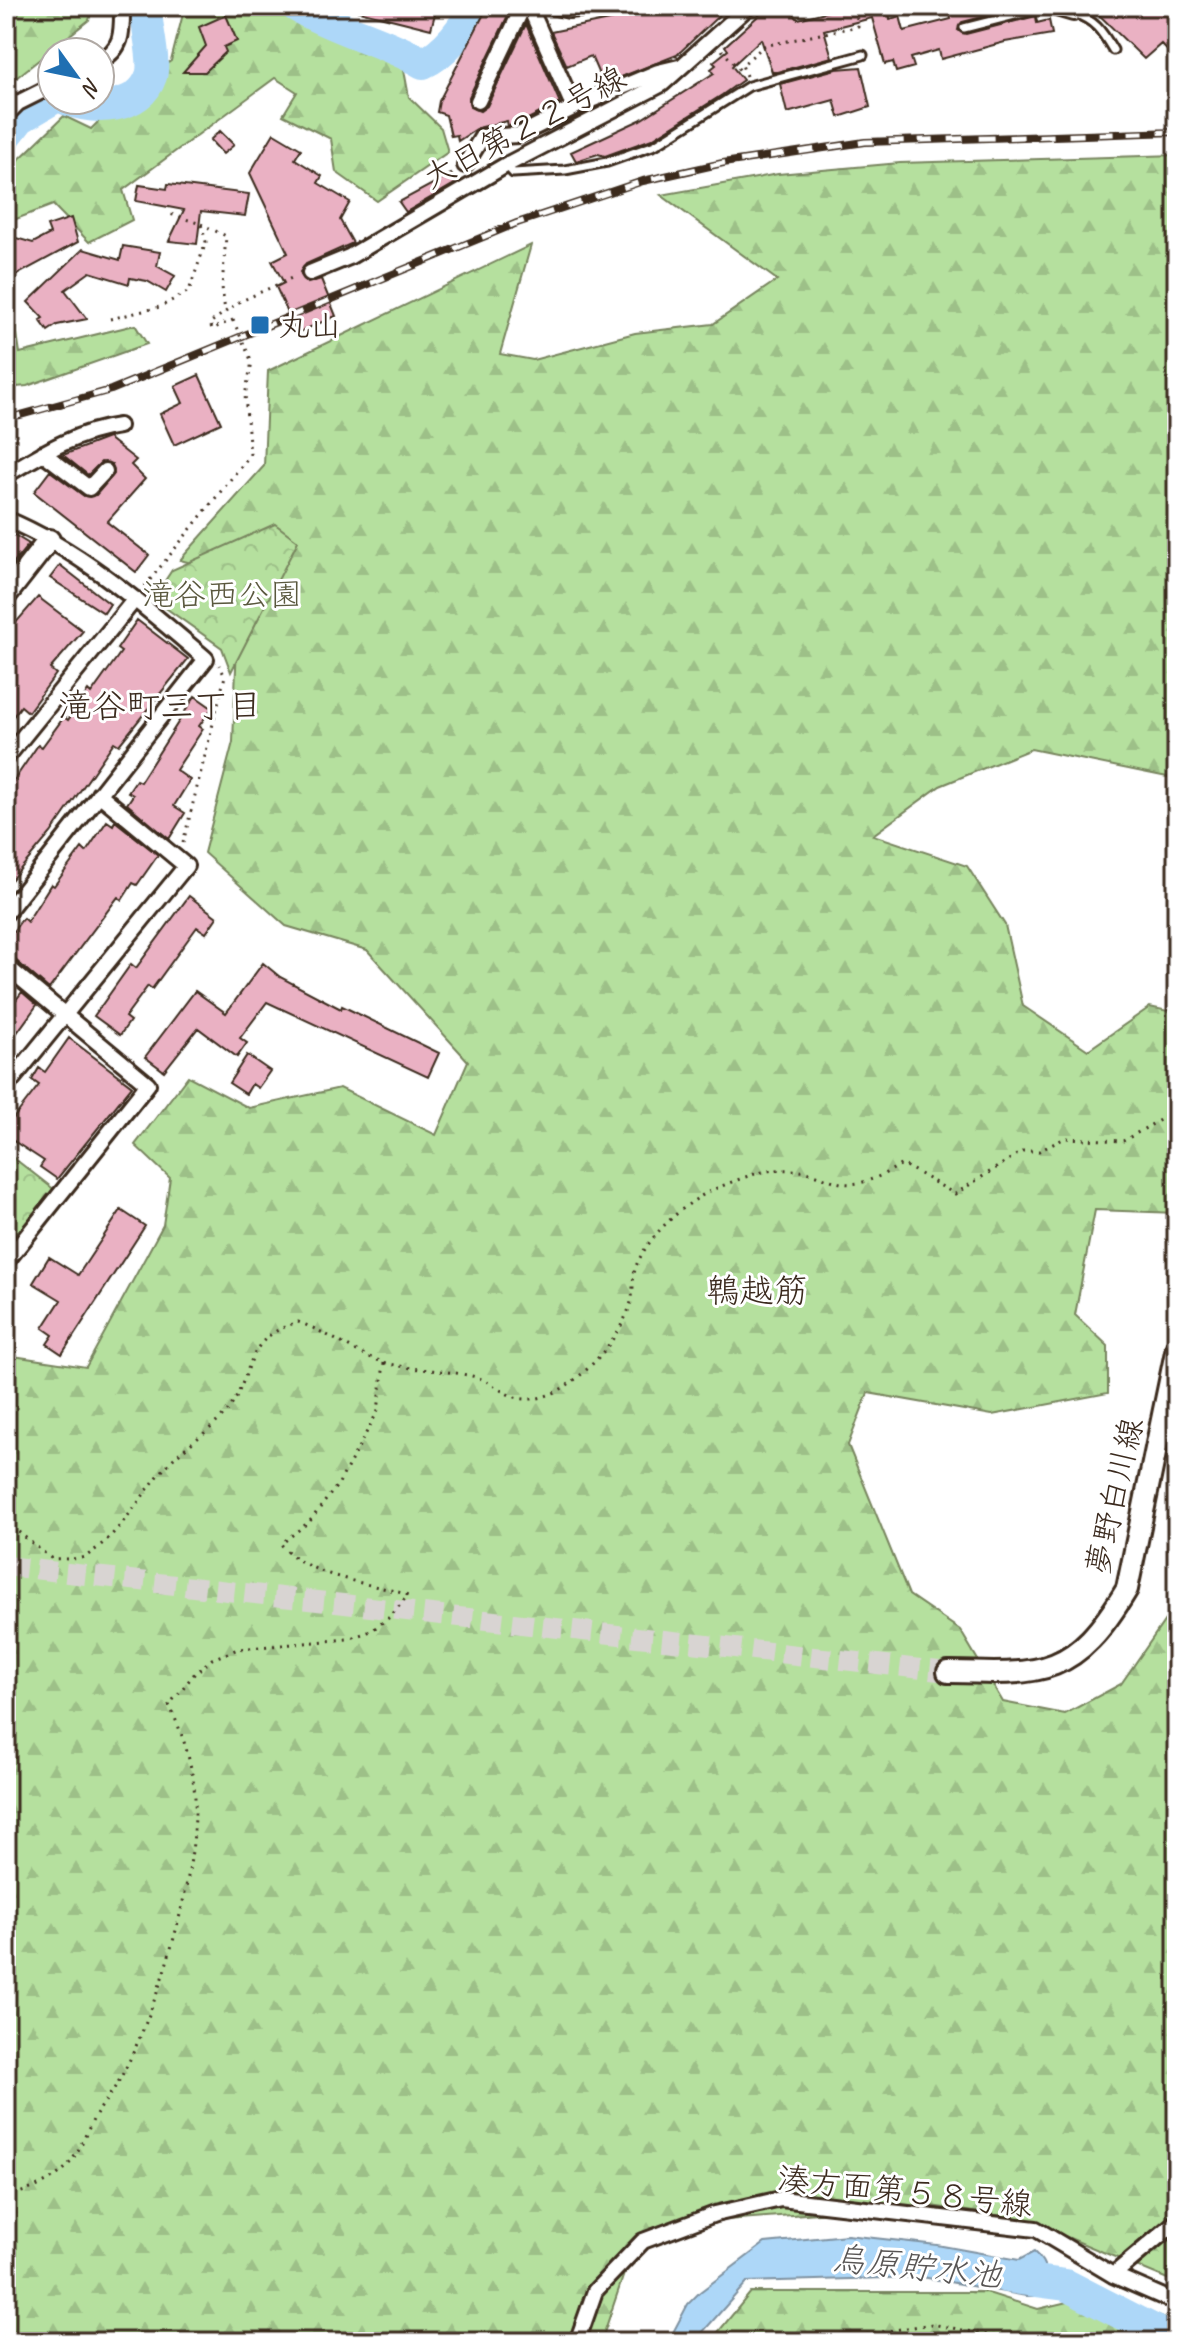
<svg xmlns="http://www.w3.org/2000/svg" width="1183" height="2348" viewBox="0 0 1183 2348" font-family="Caveat,'Klee One',sans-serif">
<defs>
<pattern id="forest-firs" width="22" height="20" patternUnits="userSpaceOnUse" patternTransform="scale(2)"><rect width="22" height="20" fill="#b5e09e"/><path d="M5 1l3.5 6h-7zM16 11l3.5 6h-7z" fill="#9dc088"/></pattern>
<pattern id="park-crowns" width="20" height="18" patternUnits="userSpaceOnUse" patternTransform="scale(2)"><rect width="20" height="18" fill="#b5e09e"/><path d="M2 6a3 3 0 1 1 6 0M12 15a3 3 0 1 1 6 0" fill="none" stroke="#9dc088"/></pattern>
</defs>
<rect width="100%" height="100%" fill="#fff"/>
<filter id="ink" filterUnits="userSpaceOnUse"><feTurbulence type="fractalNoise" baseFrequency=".0125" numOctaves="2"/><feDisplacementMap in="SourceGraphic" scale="16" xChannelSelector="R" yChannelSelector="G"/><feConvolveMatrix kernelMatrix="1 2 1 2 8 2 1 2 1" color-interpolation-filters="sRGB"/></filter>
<g filter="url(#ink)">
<path fill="url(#forest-firs)" stroke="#78855e" stroke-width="2" d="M 6,6 L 94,6 L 89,20 L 6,86 Z
M 185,6 L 329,6 L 398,38 L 409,97 L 441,128 L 448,152 L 377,201 L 336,172 L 331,139 L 283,115 L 297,92 L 275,78 L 123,190 L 132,220 L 89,242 L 53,205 L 8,222 L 6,228 L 6,172 L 64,116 L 91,129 L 126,94 L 171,61 Z
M 1177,155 L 1177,779 L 1031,749 L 940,786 L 873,835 L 967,866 L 1005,925 L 1023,1006 L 1088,1050 L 1150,1007 L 1177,1013 L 1177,1213 L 1095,1210 L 1075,1315 L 1108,1346 L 1108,1393 L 992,1415 L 868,1393 L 848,1445 L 909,1595 L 960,1630 L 1003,1702 L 1065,1714 L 1121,1684 L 1167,1617 L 1177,1566 L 1177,2283 L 1024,2219 L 923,2205 L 699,2222 L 631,2253 L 601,2342 L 6,2342 L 6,1355 L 86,1367 L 163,1225 L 170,1178 L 135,1145 L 188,1076 L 249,1108 L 340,1088 L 436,1135 L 468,1061 L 367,950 L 286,926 L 204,853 L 233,742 L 237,643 L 259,581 L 180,560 L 264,466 L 268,371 L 531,245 L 500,354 L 533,360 L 635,333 L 713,324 L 777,280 L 661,195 L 778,174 L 900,163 Z
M 6,289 L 12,300 L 20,353 L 135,325 L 147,344 L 27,386 L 6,388 Z
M 751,2292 L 985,2292 L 1038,2309 L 1105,2293 L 1177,2324 L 1177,2342 L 710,2342 Z"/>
<path fill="url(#park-crowns)" stroke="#78855e" stroke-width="2" d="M 275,524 L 298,541 L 231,672 L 222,648 L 153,599 L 172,570 Z
M 6,1152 L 56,1191 L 6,1255 Z"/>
<path fill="#add7f8" stroke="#7f92a1" stroke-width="2" d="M 847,2235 L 937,2245 L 1019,2260 L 1034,2252 C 1048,2264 1051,2281 1041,2296 L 1026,2296 L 922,2277 L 747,2282 L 694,2342 L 668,2342 L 688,2304 L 700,2292 L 765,2243 Z"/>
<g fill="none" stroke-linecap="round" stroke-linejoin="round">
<path stroke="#add7f8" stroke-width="32" d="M 296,6 C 337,30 382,40 423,63 C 444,54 466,27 474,6
M 68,100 C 95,110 140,110 151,76 C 156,62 146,22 145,6
M 6,136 L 20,118 L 52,99
M 1007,2277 L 1066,2285 L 1177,2342"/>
</g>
<path fill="#eab1c3" stroke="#3b2a1e" stroke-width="2" d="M 360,6 L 437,6 L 431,29 L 359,11 Z
M 488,6 L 510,11 L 469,97 L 470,107 L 480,111 L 487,106 L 526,24 L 560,103 L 516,125 L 508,126 L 507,121 L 478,128 L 458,141 L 457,135 L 451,136 L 446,115 L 437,112 L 439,101 Z
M 676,6 L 729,6 L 677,55 L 603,84 L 591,56 L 567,66 L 551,32 Z
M 769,6 L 787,6 L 798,19 L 848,6 L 897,6 L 898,11 L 889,13 L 890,19 L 900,16 L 904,31 L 951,19 L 949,6 L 1012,6 L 1013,9 L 962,22 L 958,30 L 966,34 L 1036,16 L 1037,23 L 1049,20 L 1052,34 L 1005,42 L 941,59 L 939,50 L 911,58 L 914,67 L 896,72 L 893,62 L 885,64 L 872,18 L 824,30 L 832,57 L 777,72 L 772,72 L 761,39 L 732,66 L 743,80 L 722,95 L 652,139 L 605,156 L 598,154 L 576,161 L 571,152 L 640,120 L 714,73 L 711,69 L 716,65 L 713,62 L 728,50 L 725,46 Z
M 1090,6 L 1172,6 L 1177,12 L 1177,61 L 1161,44 L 1144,59 Z
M 226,15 L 237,41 L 224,47 L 226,52 L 205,72 L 183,72 L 206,46 L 199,27 Z
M 861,67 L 870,107 L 839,117 L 834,100 L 787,113 L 780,84 L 836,69 Z
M 220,131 L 234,145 L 223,154 L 210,140 Z
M 274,133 L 301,149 L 295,159 L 322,176 L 318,183 L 350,202 L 340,220 L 353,243 L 306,264 L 300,272 L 308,283 L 321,279 L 336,316 L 297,333 L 276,287 L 284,283 L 272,261 L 288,253 L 250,173 Z
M 451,174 L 456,183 L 406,212 L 399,202 Z
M 168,184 L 249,194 L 245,216 L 201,211 L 197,244 L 169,241 L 184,210 L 136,201 L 139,185 L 167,189 Z
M 71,218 L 78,242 L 13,277 L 6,265 L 6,235 L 33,243 L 50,234 L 47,226 Z
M 123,246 L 160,252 L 157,266 L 175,276 L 166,292 L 147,281 L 130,278 L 129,284 L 90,272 L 65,290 L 87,319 L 57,325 L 48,331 L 40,320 L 43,318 L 28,302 L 83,249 L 120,260 Z
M 199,375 L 221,423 L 174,445 L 160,414 L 183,403 L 175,386 Z
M 108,438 L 136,460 L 131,465 L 145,479 L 107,522 L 149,555 L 136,572 L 34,492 L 50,471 L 84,496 L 96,495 L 114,474 L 112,464 L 101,462 L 88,475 L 63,455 Z
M 6,530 L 29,544 L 6,572 Z
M 60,565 L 110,604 L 104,613 L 50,578 Z
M 38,597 L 83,631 L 50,669 L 56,674 L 28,712 L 21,706 L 6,726 L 6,634 Z
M 137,620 L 188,659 L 119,745 L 114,742 L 51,833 L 6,886 L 6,792 L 38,745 L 42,747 L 64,717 L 68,720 L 88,691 L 91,694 L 121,652 L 117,649 Z
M 195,696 L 212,708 L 199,726 L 203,729 L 176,770 L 190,780 L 174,806 L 185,813 L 169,839 L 127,804 L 133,795 L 128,792 L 136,780 L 140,782 Z
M 107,821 L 113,825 L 115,821 L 158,855 L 137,885 L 133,883 L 122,900 L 118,897 L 49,989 L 6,952 L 6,941 L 23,918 L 27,922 L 51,884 L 54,886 L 82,848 L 86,852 Z
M 189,896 L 217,917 L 206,933 L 197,927 L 152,989 L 148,986 L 125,1017 L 130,1021 L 120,1035 L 94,1016 L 131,964 L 136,968 Z
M 263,963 L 280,977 L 341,1009 L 342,1006 L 439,1053 L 428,1077 L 267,1002 L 240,1038 L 247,1043 L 237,1057 L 198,1028 L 164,1071 L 145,1057 L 195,991 L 226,1013 Z
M 22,992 L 37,1005 L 16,1034 L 6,1027 L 6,1000 L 12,1005 Z
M 69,1038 L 132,1086 L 57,1179 L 40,1167 L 44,1161 L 6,1136 L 6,1128 L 39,1085 L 32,1080 L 39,1068 L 45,1072 Z
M 247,1055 L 270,1071 L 258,1088 L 252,1084 L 246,1094 L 229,1083 Z
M 121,1210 L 145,1226 L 62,1354 L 47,1344 L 53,1335 L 43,1328 L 61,1300 L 33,1283 L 49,1257 L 78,1275 Z"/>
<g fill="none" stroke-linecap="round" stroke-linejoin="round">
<path stroke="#d8d4d2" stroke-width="20" stroke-dasharray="20 10" stroke-linecap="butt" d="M 6,1566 L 948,1672"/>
<g stroke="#3b2a1e" stroke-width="13">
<path id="lane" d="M 1073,13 C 1095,20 1102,31 1113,50
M 964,28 L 1027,12 L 1033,6
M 506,165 L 513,173 L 565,170 L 607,162 L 655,145 L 749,86 L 863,55"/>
</g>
<g stroke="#3b2a1e" stroke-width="20">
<path id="street" d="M 533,6 L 534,17 L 570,99 L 579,105 L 658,72 L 679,67
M 551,6 L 569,10 L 608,6
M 1049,6 L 1073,13
M 100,61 C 124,48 122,30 122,6
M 478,101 L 521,11 L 527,6
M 6,115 L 18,103 L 52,86
M 465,165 L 482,137 L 519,135 L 579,105
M 310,273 L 349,257 L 506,165 L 662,84 L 749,6
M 43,453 L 89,488 L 105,471
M 6,475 C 41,454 78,431 119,426
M 6,519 C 81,550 145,607 206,659 L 6,913
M 6,758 L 135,599
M 6,966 L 148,1084 L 6,1262
M 6,1087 L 186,866 L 99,794
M 1113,2275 L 1177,2221
M 577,2342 L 595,2291 L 643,2241 L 715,2214 L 781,2199 L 1036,2229 L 1113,2275 L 1177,2303"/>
</g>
<g stroke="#3b2a1e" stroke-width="26">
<path id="secondary" d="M 6,595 L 49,540
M 948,1672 C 1044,1675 1074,1677 1127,1589 L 1177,1347"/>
</g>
<path stroke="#3b2a1e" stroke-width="3" stroke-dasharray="2 6" stroke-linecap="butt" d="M 722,50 L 743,74
M 746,76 L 742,65 L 764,46 L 858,26 L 855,6
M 201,224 L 226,236 L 222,287 L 225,312
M 110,319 L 160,307 L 189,291 L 206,242 L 201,224 L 170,214
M 233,320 L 212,329 L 210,323 L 239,302 L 296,276
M 145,586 L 250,455 L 245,395 L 252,362
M 183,843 L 225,676 L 219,665
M 6,1522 L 52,1559 C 63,1558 80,1561 88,1555 C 126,1529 143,1489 174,1458 C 194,1439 223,1423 236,1398 C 255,1358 250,1337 298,1322 C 327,1332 351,1351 380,1361 C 410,1371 445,1369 476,1377 C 493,1382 506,1398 525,1399 C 568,1402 621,1340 631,1302 C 634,1291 632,1277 636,1266 C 649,1235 682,1205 712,1190 C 729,1183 757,1171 776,1170 C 838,1166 831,1207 902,1164 L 955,1194 L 1023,1151 L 1039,1151 L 1065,1138 L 1123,1141 L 1177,1110
M 6,2196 C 25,2192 46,2185 61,2172 C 78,2158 83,2138 93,2120 C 101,2106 112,2093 120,2079 C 158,2009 198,1877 195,1798 C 193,1765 183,1734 169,1705 L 195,1673 L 212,1659 L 238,1649 L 348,1639 L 371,1631 L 391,1616 L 408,1595 C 369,1582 307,1578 281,1544 L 310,1521 L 339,1483 L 378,1411 L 384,1363
M 819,2342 L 932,2324 L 1023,2342"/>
<use href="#lane" stroke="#fff" stroke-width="7"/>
<use href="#street" stroke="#fff" stroke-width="14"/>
<use href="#secondary" stroke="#fff" stroke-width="20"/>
<g stroke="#3b2a1e" stroke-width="8">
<path id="rail" d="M 6,419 L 111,390 L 517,223 L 643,181 L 723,163 L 865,142 L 1177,132"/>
</g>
<use href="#rail" stroke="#fff" stroke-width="5" stroke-dasharray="15" stroke-linecap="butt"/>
<path stroke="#3b2a1e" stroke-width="3" stroke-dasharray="2 6" stroke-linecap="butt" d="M 233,320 L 252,362"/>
</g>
</g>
<rect fill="#1f6fb2" stroke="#fff" stroke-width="3" x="250" y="315" width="20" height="20" rx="4"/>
<g text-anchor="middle" stroke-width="6" stroke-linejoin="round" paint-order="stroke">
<g font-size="32" fill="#3b2a1e" stroke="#fff">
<text transform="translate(524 127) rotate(-28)" y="11">大日第２２号線</text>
<text transform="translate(1114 1496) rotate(-77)" y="11">夢野白川線</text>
<text transform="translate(905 2191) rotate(6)" y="11">湊方面第５８号線</text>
</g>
<g font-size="32" fill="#3b2a1e" stroke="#fff" text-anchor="start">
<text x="278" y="336">丸山</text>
</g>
<g font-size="32" fill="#5a583e" stroke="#fff">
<text x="222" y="605">滝谷西公園</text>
</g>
<g font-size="34" fill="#3b2a1e" stroke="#fff">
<text x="160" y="717">滝谷町三丁目</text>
<text x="757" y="1302">鵯越筋</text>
</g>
<g font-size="34" font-style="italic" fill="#585554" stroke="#fff">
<text transform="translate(917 2266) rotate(6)" y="12">烏原貯水池</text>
</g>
</g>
<rect width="1183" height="2348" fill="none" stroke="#fff" stroke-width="32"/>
<rect x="16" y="16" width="1151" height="2316" fill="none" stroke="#3b2a1e" stroke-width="3" filter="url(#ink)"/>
<g transform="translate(76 76) rotate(123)"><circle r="38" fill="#ffffff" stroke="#b1aaa5" stroke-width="2"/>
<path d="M0-6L14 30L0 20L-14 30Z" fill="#1f6fb2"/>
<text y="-12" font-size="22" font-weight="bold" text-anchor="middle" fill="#3b2a1e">N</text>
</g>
</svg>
